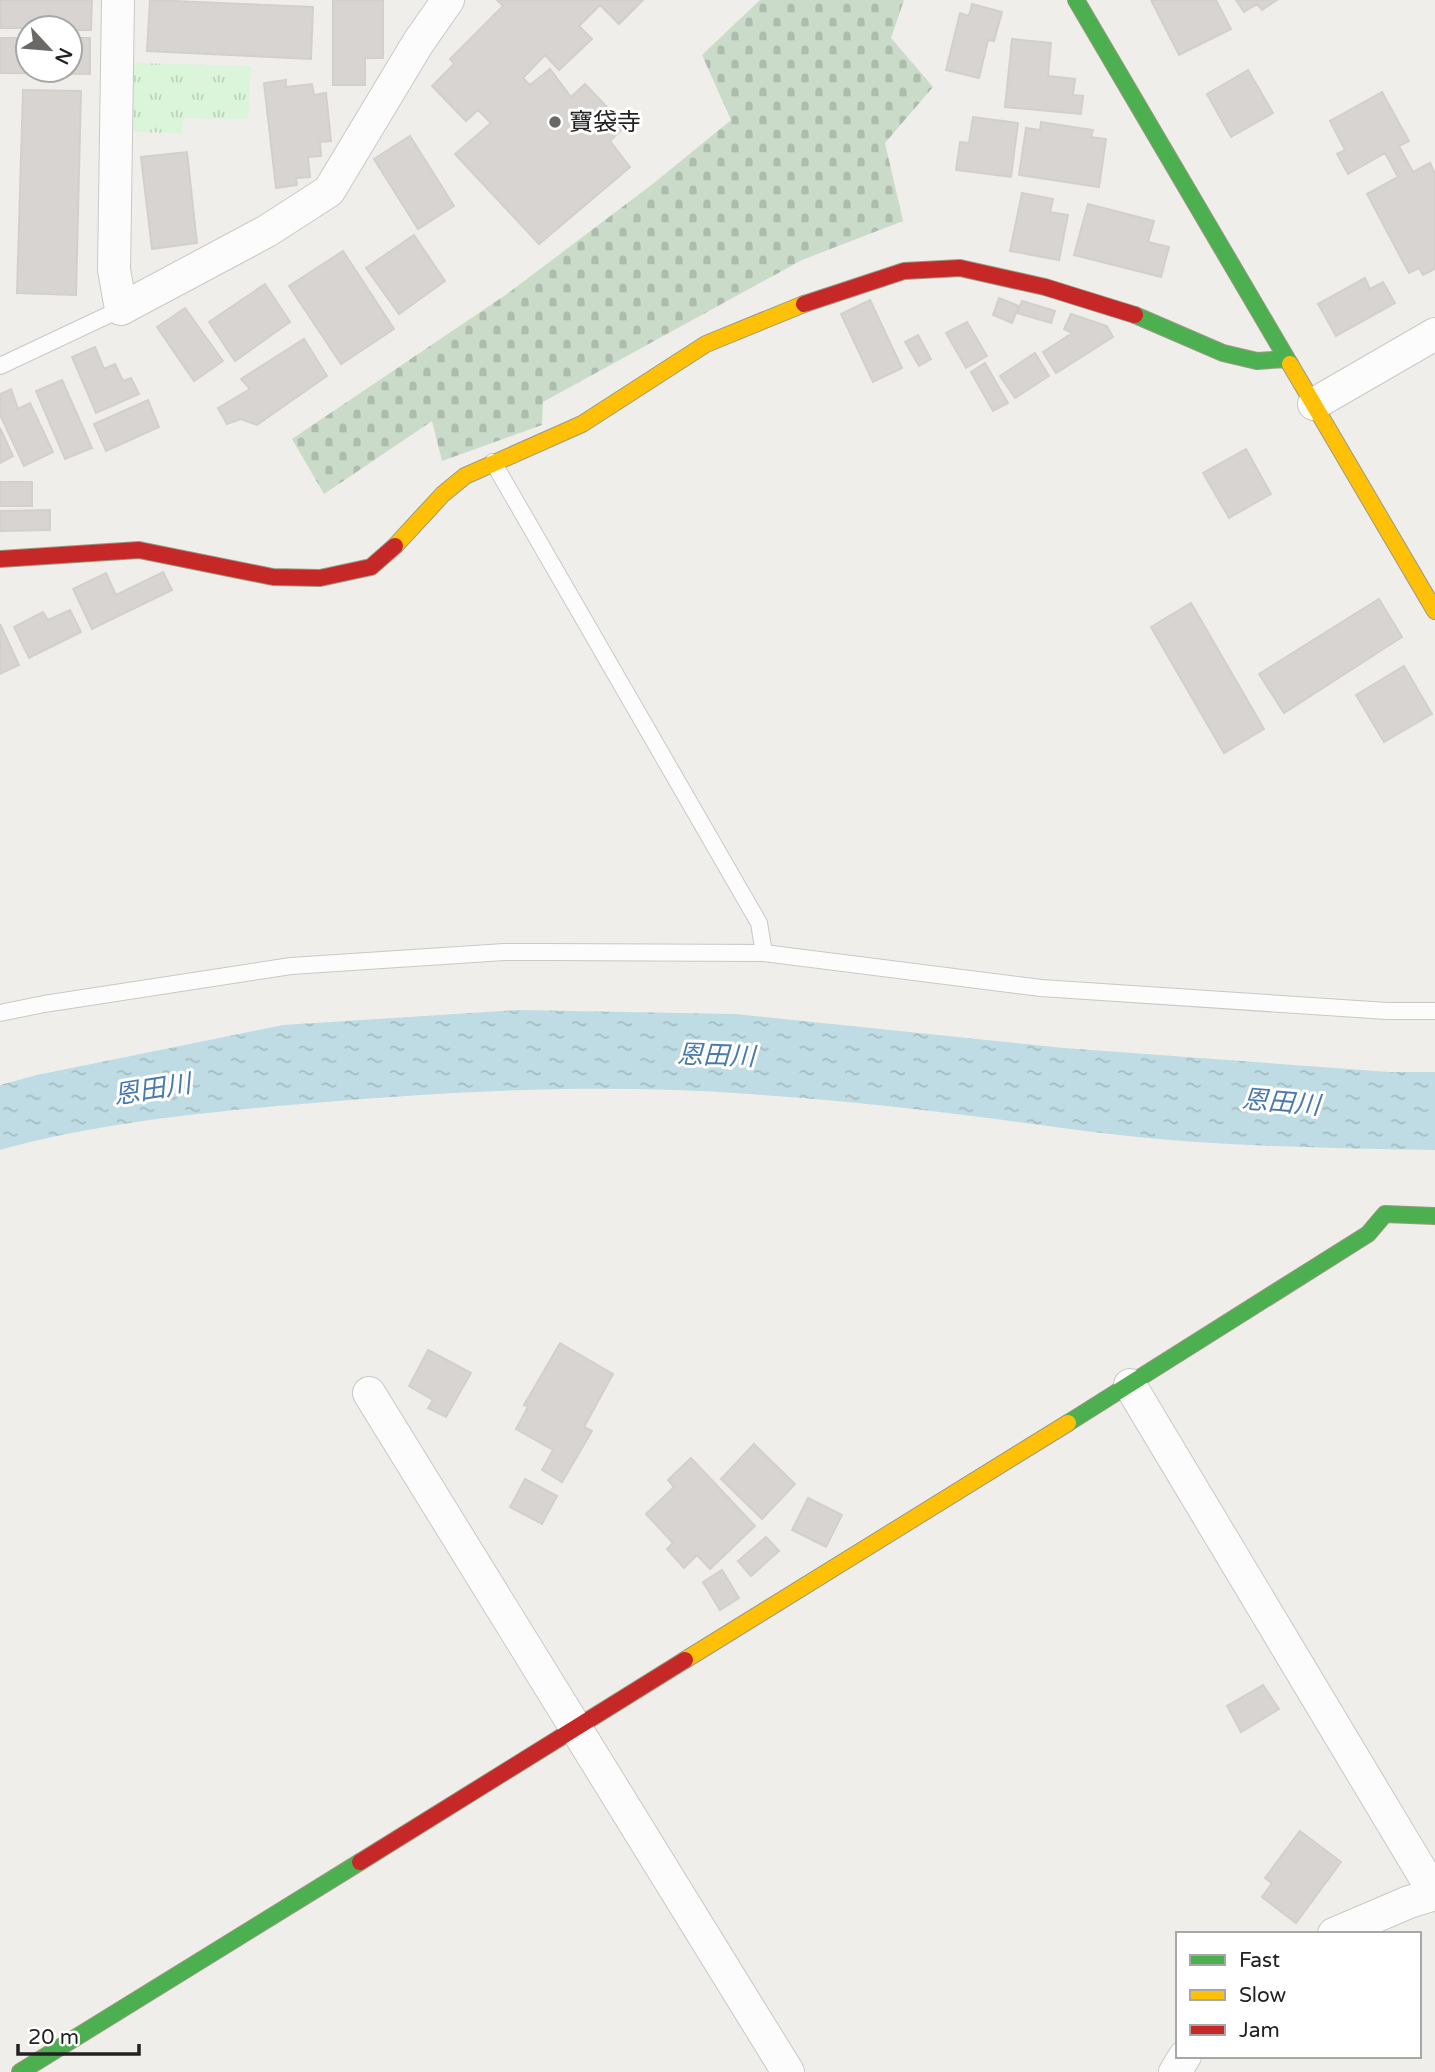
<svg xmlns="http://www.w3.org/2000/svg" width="1435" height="2072" viewBox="0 0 1435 2072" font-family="'Varela Round','Noto Sans JP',sans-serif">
<defs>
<pattern id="cemetery-stones" width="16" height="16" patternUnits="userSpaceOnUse" patternTransform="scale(1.75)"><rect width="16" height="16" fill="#cadbca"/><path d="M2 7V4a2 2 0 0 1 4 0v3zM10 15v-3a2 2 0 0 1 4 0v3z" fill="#adbcad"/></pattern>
<pattern id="park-tufts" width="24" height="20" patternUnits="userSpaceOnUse" patternTransform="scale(1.75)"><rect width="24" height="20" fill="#daf5da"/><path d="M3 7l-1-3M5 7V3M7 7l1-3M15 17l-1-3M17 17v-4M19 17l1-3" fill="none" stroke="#bbd2bb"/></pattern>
<pattern id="water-ripples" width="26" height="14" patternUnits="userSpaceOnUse" patternTransform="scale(1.75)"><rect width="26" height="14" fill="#bfdbe3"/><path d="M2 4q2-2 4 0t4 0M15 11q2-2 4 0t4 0" fill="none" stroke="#a4bcc2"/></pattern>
</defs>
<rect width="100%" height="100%" fill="#f0eeeb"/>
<path fill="url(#cemetery-stones)" d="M 760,0 L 904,0 L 891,38 L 933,87 L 885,143 L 903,221 L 802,260 L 543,402 L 542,425 L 442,461 L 432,421 L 324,494 L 292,439 L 507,294 L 654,183 L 731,120 L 702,55 Z"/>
<path fill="url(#park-tufts)" d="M 133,63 L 251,66 L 248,119 L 184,118 L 182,133 L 134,132 Z"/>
<path fill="url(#water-ripples)" d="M 519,1010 L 735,1014 L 1064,1048 L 1389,1072 L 1435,1072 L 1435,1150 C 1355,1149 1275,1147 1196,1142 C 1104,1136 1014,1120 922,1110 C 865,1103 807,1098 749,1094 C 600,1083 449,1091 301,1104 C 200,1113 97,1123 0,1150 L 0,1085 L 37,1075 L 283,1025 Z"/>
<path fill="#d7d4d2" stroke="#d3d0cc" stroke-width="2" d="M 1,0 L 92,0 L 91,30 L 70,30 L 70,28 L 0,28 Z
M 150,0 L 313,7 L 311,59 L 147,51 Z
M 333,0 L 383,0 L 383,58 L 365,58 L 365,85 L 333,85 Z
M 497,0 L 643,0 L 619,24 L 600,5 L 579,26 L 592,39 L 559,70 L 545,55 L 523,78 L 530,85 L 550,69 L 571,97 L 585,84 L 625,126 L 610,141 L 630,167 L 539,244 L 455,154 L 491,123 L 478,110 L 466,121 L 432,86 L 454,64 L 450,59 L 503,6 Z
M 1151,0 L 1216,0 L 1231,29 L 1179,55 Z
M 1236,0 L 1277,0 L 1262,10 L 1257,4 L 1244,12 Z
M 972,4 L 1002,12 L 994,41 L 988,40 L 979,78 L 946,70 L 960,13 L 969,16 Z
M 0,38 L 28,38 L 28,70 L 70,70 L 70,38 L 90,38 L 90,74 L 0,73 Z
M 1012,39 L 1051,43 L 1048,76 L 1075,79 L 1073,95 L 1083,96 L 1081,114 L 1005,107 Z
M 1248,70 L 1273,113 L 1231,137 L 1207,94 Z
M 286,80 L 286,87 L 312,84 L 314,95 L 326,93 L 331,141 L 320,142 L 321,156 L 308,157 L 310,177 L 296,178 L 297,185 L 276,188 L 264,83 Z
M 23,90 L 81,91 L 76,295 L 17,293 Z
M 1382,92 L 1409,141 L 1399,146 L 1413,172 L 1430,163 L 1435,174 L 1435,269 L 1423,275 L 1419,268 L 1409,273 L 1367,194 L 1398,177 L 1385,153 L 1348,174 L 1337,154 L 1345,150 L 1330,121 Z
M 973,117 L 1018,123 L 1011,177 L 956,170 L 960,142 L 969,143 Z
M 1041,122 L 1093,130 L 1091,137 L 1106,139 L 1099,187 L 1019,175 L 1026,128 L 1040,130 Z
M 410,136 L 454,206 L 418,229 L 374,159 Z
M 187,152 L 197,243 L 152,249 L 141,157 Z
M 1022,193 L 1053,199 L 1050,212 L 1068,215 L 1059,260 L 1010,251 Z
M 1088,204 L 1154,221 L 1148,242 L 1169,247 L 1161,277 L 1074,255 Z
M 414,235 L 445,281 L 399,314 L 366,268 Z
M 343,251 L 394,329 L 341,364 L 289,286 Z
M 1365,278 L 1370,289 L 1383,282 L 1395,303 L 1336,336 L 1318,304 Z
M 265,284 L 290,322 L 235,361 L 209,322 Z
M 999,298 L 1019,306 L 1012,323 L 993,315 Z
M 870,300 L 902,368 L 873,382 L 841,314 Z
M 1022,301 L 1055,311 L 1051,323 L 1017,313 Z
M 185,308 L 223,361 L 194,381 L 157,327 Z
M 1071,314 L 1107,326 L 1113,337 L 1056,373 L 1043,352 L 1072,333 L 1064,329 Z
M 967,322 L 987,356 L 966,368 L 946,333 Z
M 918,335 L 931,359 L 919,366 L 905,342 Z
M 304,339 L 327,376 L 257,425 L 241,419 L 227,424 L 218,408 L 250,389 L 241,379 Z
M 95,347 L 104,369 L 115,364 L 123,381 L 131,378 L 139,394 L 96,413 L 72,357 Z
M 1035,353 L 1049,376 L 1015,398 L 1000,376 Z
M 985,363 L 1008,403 L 993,411 L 971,372 Z
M 62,380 L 92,448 L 65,459 L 36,391 Z
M 11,389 L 18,409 L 30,403 L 53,452 L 24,466 L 0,415 L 0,394 Z
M 148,400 L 159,427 L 106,451 L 94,424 Z
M 0,428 L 13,456 L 0,463 Z
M 1246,449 L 1271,494 L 1229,518 L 1203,473 Z
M 0,482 L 32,482 L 32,506 L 0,506 Z
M 50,510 L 50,530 L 0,531 L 0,511 Z
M 163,572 L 172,590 L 92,629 L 73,589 L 106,573 L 116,595 Z
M 1379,599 L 1402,637 L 1284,713 L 1259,674 Z
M 1191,603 L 1264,729 L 1224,753 L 1151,627 Z
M 70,610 L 81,632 L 29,658 L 14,627 L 43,612 L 48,620 Z
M 0,624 L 19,665 L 0,674 Z
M 1404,666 L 1432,714 L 1384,742 L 1356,695 Z
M 560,1343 L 613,1374 L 584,1427 L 592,1431 L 562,1482 L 542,1470 L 553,1450 L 516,1429 L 528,1407 L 524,1405 Z
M 428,1350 L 471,1373 L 446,1417 L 428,1408 L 433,1400 L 409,1386 Z
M 754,1444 L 795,1484 L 762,1519 L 721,1479 Z
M 691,1458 L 755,1526 L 710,1569 L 697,1555 L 684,1568 L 667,1549 L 673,1543 L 646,1514 L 674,1487 L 668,1480 Z
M 525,1479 L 557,1496 L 542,1524 L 510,1507 Z
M 808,1498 L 842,1515 L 826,1547 L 792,1530 Z
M 766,1537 L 779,1551 L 751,1576 L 738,1561 Z
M 722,1570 L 739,1598 L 720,1610 L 703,1582 Z
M 1263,1685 L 1279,1709 L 1241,1732 L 1227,1706 Z
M 1300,1831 L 1341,1862 L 1296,1923 L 1262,1897 L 1272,1883 L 1265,1878 Z"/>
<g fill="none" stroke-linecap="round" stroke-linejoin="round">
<g stroke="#c9c8c7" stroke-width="18">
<path id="lane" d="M 0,366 L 121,309
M 493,462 L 759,923 L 764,953
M 0,1013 L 44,1004 L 291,966 L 504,952 L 544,952 L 764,953 L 1041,988 L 1387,1011 L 1435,1011"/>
</g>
<g stroke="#c9c8c7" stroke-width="34">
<path id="street" d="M 118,0 L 114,270 L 121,309 L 267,231 L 329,191 L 418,43 L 448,0
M 1314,404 L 1435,334
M 1130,1385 L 1435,1894
M 369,1393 L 788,2072
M 1334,1934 L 1409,1902 L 1435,1894
M 1175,2072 L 1185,2056"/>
</g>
<g stroke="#999a82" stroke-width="18">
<path id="fast" d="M 1076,0 L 1290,364
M 1135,315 L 1223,353 L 1257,361 L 1286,359
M 1068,1423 L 1368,1234 L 1385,1214 L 1435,1216
M 20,2072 L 360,1862"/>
</g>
<g stroke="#999a82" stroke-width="18">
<path id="slow" d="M 1290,364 L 1435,611
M 395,546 L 443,494 L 465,476 L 582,424 L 706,344 L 804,304
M 685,1660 L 1068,1423"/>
</g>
<g stroke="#999a82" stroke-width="18">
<path id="jam" d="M 804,304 L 904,271 L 960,268 L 1045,287 L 1135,315
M 0,559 L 139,550 L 273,577 L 320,578 L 371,567 L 395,546
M 360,1862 L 685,1660"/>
</g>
<use href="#lane" stroke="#fdfcfc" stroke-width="16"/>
<use href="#street" stroke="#fdfcfc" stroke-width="32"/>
<use href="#fast" stroke="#4caf50" stroke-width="16"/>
<use href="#slow" stroke="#ffc107" stroke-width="16"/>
<use href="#jam" stroke="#c62828" stroke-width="16"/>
</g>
<circle fill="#6a6968" stroke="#fff" stroke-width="2.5" cx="555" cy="122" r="7"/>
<g text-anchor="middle" stroke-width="6" stroke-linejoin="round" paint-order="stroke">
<g font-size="24" fill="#222" stroke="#fff" text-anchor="start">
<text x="569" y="130">寶袋寺</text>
</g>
<g font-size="26" font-style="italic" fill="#4a7aab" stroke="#fff">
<text transform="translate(716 1055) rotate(2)" y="9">恩田川</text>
<text transform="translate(152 1089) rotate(-9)" y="9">恩田川</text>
<text transform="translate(1281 1102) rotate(5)" y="9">恩田川</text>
</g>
</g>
<rect x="1176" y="1932" width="245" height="126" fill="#ffffff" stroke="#a7a7a7" stroke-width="2"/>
<rect x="1190" y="1955" width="35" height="10" fill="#4caf50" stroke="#a7a7a7" stroke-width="2"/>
<text x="1239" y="1967" font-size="21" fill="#222222">Fast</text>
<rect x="1190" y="1990" width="35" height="10" fill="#ffc107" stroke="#a7a7a7" stroke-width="2"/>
<text x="1239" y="2002" font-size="21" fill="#222222">Slow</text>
<rect x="1190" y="2025" width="35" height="10" fill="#c62828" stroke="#a7a7a7" stroke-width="2"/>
<text x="1239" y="2037" font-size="21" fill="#222222">Jam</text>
<g transform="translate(49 49) rotate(116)"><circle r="33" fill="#ffffff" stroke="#a7a7a7" stroke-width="2"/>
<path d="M0-5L12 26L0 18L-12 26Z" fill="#6a6968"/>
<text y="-10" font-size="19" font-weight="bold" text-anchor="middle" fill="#222222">N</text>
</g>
<path d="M18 2044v10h121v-10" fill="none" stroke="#222222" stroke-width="3.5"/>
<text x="28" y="2044" font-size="21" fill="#222222" stroke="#ffffff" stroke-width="5" paint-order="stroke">20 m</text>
</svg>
